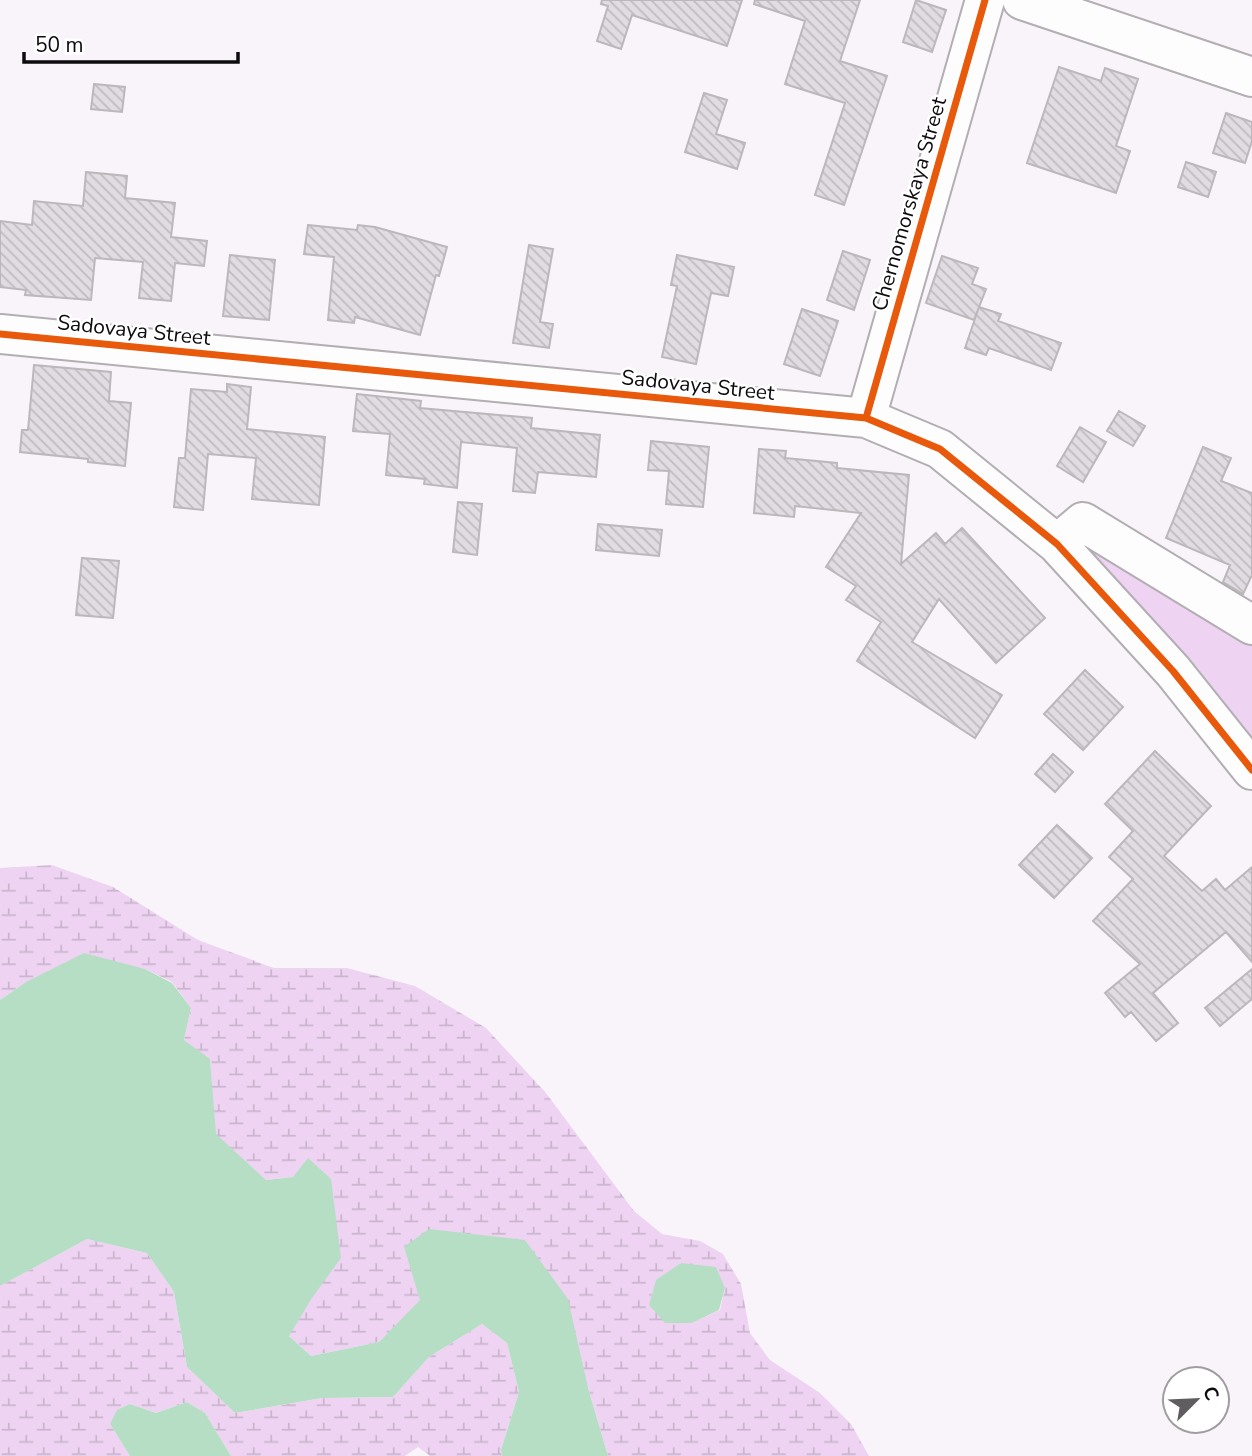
<svg xmlns="http://www.w3.org/2000/svg" width="1252" height="1456" viewBox="0 0 1252 1456" font-family="'Nunito Sans',sans-serif">
<defs>
<pattern id="wetland-marsh" width="20" height="14" patternUnits="userSpaceOnUse" patternTransform="scale(1.75)"><rect width="20" height="14" fill="#eed4f2"/><path d="M1 5h8M5 5V1M11 12h8M15 12V8" fill="none" stroke="#cbb5ce"/></pattern>
<pattern id="building-back-hatch" width="6" height="6" patternUnits="userSpaceOnUse" patternTransform="scale(1.75)"><rect width="6" height="6" fill="#e0dce1"/><path d="M-1 5l2 2M0 0l6 6M5-1l2 2" fill="none" stroke="#bfbbc0"/></pattern>
</defs>
<rect width="100%" height="100%" fill="#f9f4fa"/>
<path fill="#eed4f2" d="M 1087,532 L 1252,634 L 1252,752 L 1073,544 Z"/>
<path fill="url(#wetland-marsh)" fill-rule="evenodd" d="M 52,865 L 113,887 L 198,940 L 274,968 L 347,968 L 415,986 L 486,1028 L 546,1093 L 634,1211 L 662,1234 L 700,1241 L 723,1254 L 741,1284 L 750,1333 L 770,1360 L 820,1393 L 851,1424 L 869,1456 L 608,1456 L 588,1388 L 404,1247 L 421,1300 L 379,1342 L 311,1356 L 288,1335 L 312,1298 L 293,1177 L 266,1180 L 215,1134 L 210,1060 L 184,1040 L 191,1008 L 172,982 L 145,969 L 26,982 L 0,1000 L 0,868 ZM 681,1263 L 725,1288 L 720,1310 L 692,1323 L 649,1305 L 656,1281 Z
M 87,1239 L 147,1253 L 174,1292 L 187,1367 L 235,1413 L 322,1398 L 393,1397 L 429,1357 L 482,1324 L 507,1343 L 519,1392 L 501,1450 L 502,1456 L 430,1456 L 418,1447 L 405,1456 L 231,1456 L 205,1413 L 187,1402 L 156,1413 L 130,1404 L 110,1424 L 130,1456 L 0,1456 L 0,1286 Z"/>
<path fill="#b5dec4" d="M 84,953 L 145,969 L 172,983 L 191,1008 L 184,1040 L 210,1059 L 216,1134 L 266,1180 L 293,1177 L 308,1158 L 331,1179 L 341,1258 L 312,1298 L 289,1336 L 311,1356 L 379,1342 L 420,1300 L 404,1247 L 429,1229 L 525,1240 L 568,1299 L 588,1388 L 608,1456 L 502,1456 L 501,1450 L 519,1392 L 507,1343 L 482,1324 L 429,1357 L 393,1397 L 322,1398 L 235,1413 L 187,1367 L 174,1292 L 147,1253 L 87,1239 L 0,1286 L 0,1000 L 26,982 Z
M 681,1263 L 716,1267 L 725,1288 L 719,1310 L 692,1323 L 665,1323 L 649,1305 L 656,1280 Z
M 187,1402 L 205,1413 L 231,1456 L 130,1456 L 110,1424 L 117,1410 L 130,1404 L 156,1413 Z"/>
<path fill="url(#building-back-hatch)" stroke="#bbb7bb" stroke-width="2" d="M 602,0 L 742,0 L 727,46 L 632,15 L 621,49 L 597,41 L 608,6 L 601,4 Z
M 755,0 L 860,0 L 840,61 L 887,76 L 844,205 L 815,195 L 845,103 L 785,84 L 805,21 L 754,4 Z
M 916,0 L 946,10 L 932,52 L 903,42 Z
M 1059,67 L 1101,81 L 1105,68 L 1138,79 L 1116,146 L 1130,151 L 1116,193 L 1027,163 Z
M 94,84 L 125,87 L 122,112 L 91,109 Z
M 704,93 L 727,100 L 716,134 L 745,143 L 737,169 L 685,152 Z
M 1226,113 L 1252,122 L 1252,141 L 1245,163 L 1213,153 Z
M 1186,162 L 1216,172 L 1208,197 L 1178,187 Z
M 86,172 L 127,176 L 125,198 L 175,203 L 171,237 L 207,241 L 204,266 L 175,263 L 171,301 L 139,298 L 143,262 L 95,258 L 91,300 L 25,295 L 26,290 L 0,287 L 0,221 L 32,225 L 34,201 L 83,206 Z
M 308,225 L 357,230 L 358,225 L 375,227 L 447,247 L 439,276 L 436,275 L 420,335 L 355,317 L 354,323 L 328,320 L 334,257 L 304,254 Z
M 529,245 L 553,249 L 540,322 L 553,324 L 549,348 L 513,343 Z
M 843,251 L 870,260 L 854,310 L 827,300 Z
M 230,255 L 275,260 L 269,320 L 223,316 Z
M 677,255 L 734,267 L 728,296 L 711,293 L 696,364 L 662,357 L 677,286 L 671,285 Z
M 942,256 L 978,268 L 972,284 L 986,289 L 974,320 L 926,303 Z
M 979,307 L 1001,314 L 998,321 L 1061,343 L 1051,370 L 989,348 L 986,355 L 965,348 Z
M 802,309 L 838,321 L 820,376 L 784,364 Z
M 34,365 L 111,372 L 109,401 L 131,403 L 125,466 L 88,462 L 88,459 L 20,452 L 22,430 L 28,430 Z
M 227,384 L 251,387 L 247,429 L 325,437 L 319,505 L 252,499 L 256,458 L 208,454 L 203,510 L 174,507 L 179,458 L 185,458 L 191,389 L 227,392 Z
M 357,394 L 421,401 L 420,408 L 532,418 L 531,428 L 600,435 L 596,477 L 538,472 L 535,493 L 513,491 L 517,448 L 461,442 L 457,488 L 424,484 L 425,479 L 386,475 L 390,434 L 353,431 Z
M 1119,411 L 1145,426 L 1133,446 L 1107,431 Z
M 1080,427 L 1106,442 L 1083,482 L 1057,466 Z
M 651,441 L 709,447 L 703,507 L 666,504 L 669,471 L 648,470 Z
M 1203,447 L 1231,458 L 1221,481 L 1252,493 L 1252,575 L 1243,594 L 1223,582 L 1230,565 L 1166,538 Z
M 759,449 L 786,451 L 785,458 L 837,463 L 837,468 L 909,475 L 901,564 L 936,533 L 945,544 L 962,528 L 1045,618 L 996,663 L 939,599 L 912,642 L 1002,695 L 975,738 L 857,661 L 881,622 L 846,600 L 856,586 L 826,567 L 861,513 L 795,506 L 794,517 L 754,513 Z
M 458,502 L 482,504 L 477,555 L 453,552 Z
M 598,524 L 662,530 L 659,556 L 596,550 Z
M 82,558 L 119,561 L 113,618 L 76,615 Z
M 1085,670 L 1123,707 L 1083,750 L 1044,714 Z
M 1155,751 L 1211,806 L 1164,856 L 1202,891 L 1216,879 L 1225,890 L 1252,867 L 1252,962 L 1226,932 L 1153,993 L 1178,1023 L 1156,1041 L 1131,1012 L 1125,1017 L 1105,993 L 1140,964 L 1093,921 L 1133,879 L 1109,857 L 1133,831 L 1105,804 Z
M 1053,754 L 1073,772 L 1055,792 L 1035,774 Z
M 1057,825 L 1092,858 L 1054,898 L 1019,865 Z
M 1252,969 L 1252,999 L 1220,1026 L 1205,1008 Z"/>
<g fill="none" stroke-linecap="round" stroke-linejoin="round">
<g stroke="#b2aeb2" stroke-width="42">
<path id="minor" d="M 1022,0 L 1252,77
M 0,334 L 866,418 L 940,449 L 1057,544 L 1173,671 L 1252,770
M 866,418 L 985,0
M 1057,544 L 1083,522 L 1252,625"/>
</g>
<use href="#minor" stroke="#fefdfe" stroke-width="38"/>
<g stroke="#fff" stroke-width="11">
<path id="cycleway" d="M 0,334 L 866,418 L 940,449 L 1057,544 L 1173,671 L 1252,770
M 866,418 L 985,0"/>
</g>
<use href="#cycleway" stroke="#e8590c" stroke-width="7"/>
</g>
<g text-anchor="middle" stroke-width="5" stroke-linejoin="round" paint-order="stroke">
<g font-size="21" fill="#0e0b0f" stroke="#fff">
<text transform="translate(909 204) rotate(-74)" y="7">Chernomorskaya Street</text>
<text transform="translate(134 330) rotate(6)" y="7">Sadovaya Street</text>
<text transform="translate(698 385) rotate(6)" y="7">Sadovaya Street</text>
</g>
</g>
<g transform="translate(1196 1400) rotate(66)"><circle r="33" fill="#ffffff" stroke="#9f9d9f" stroke-width="2"/>
<path d="M0-5L12 26L0 18L-12 26Z" fill="#605d61"/>
<text y="-10" font-size="19" font-weight="bold" text-anchor="middle" fill="#0e0b0f">С</text>
</g>
<path d="M24 52v10h214v-10" fill="none" stroke="#0e0b0f" stroke-width="3.5"/>
<text x="35" y="52" font-size="21" fill="#0e0b0f" stroke="#ffffff" stroke-width="5" paint-order="stroke">50 m</text>
</svg>
